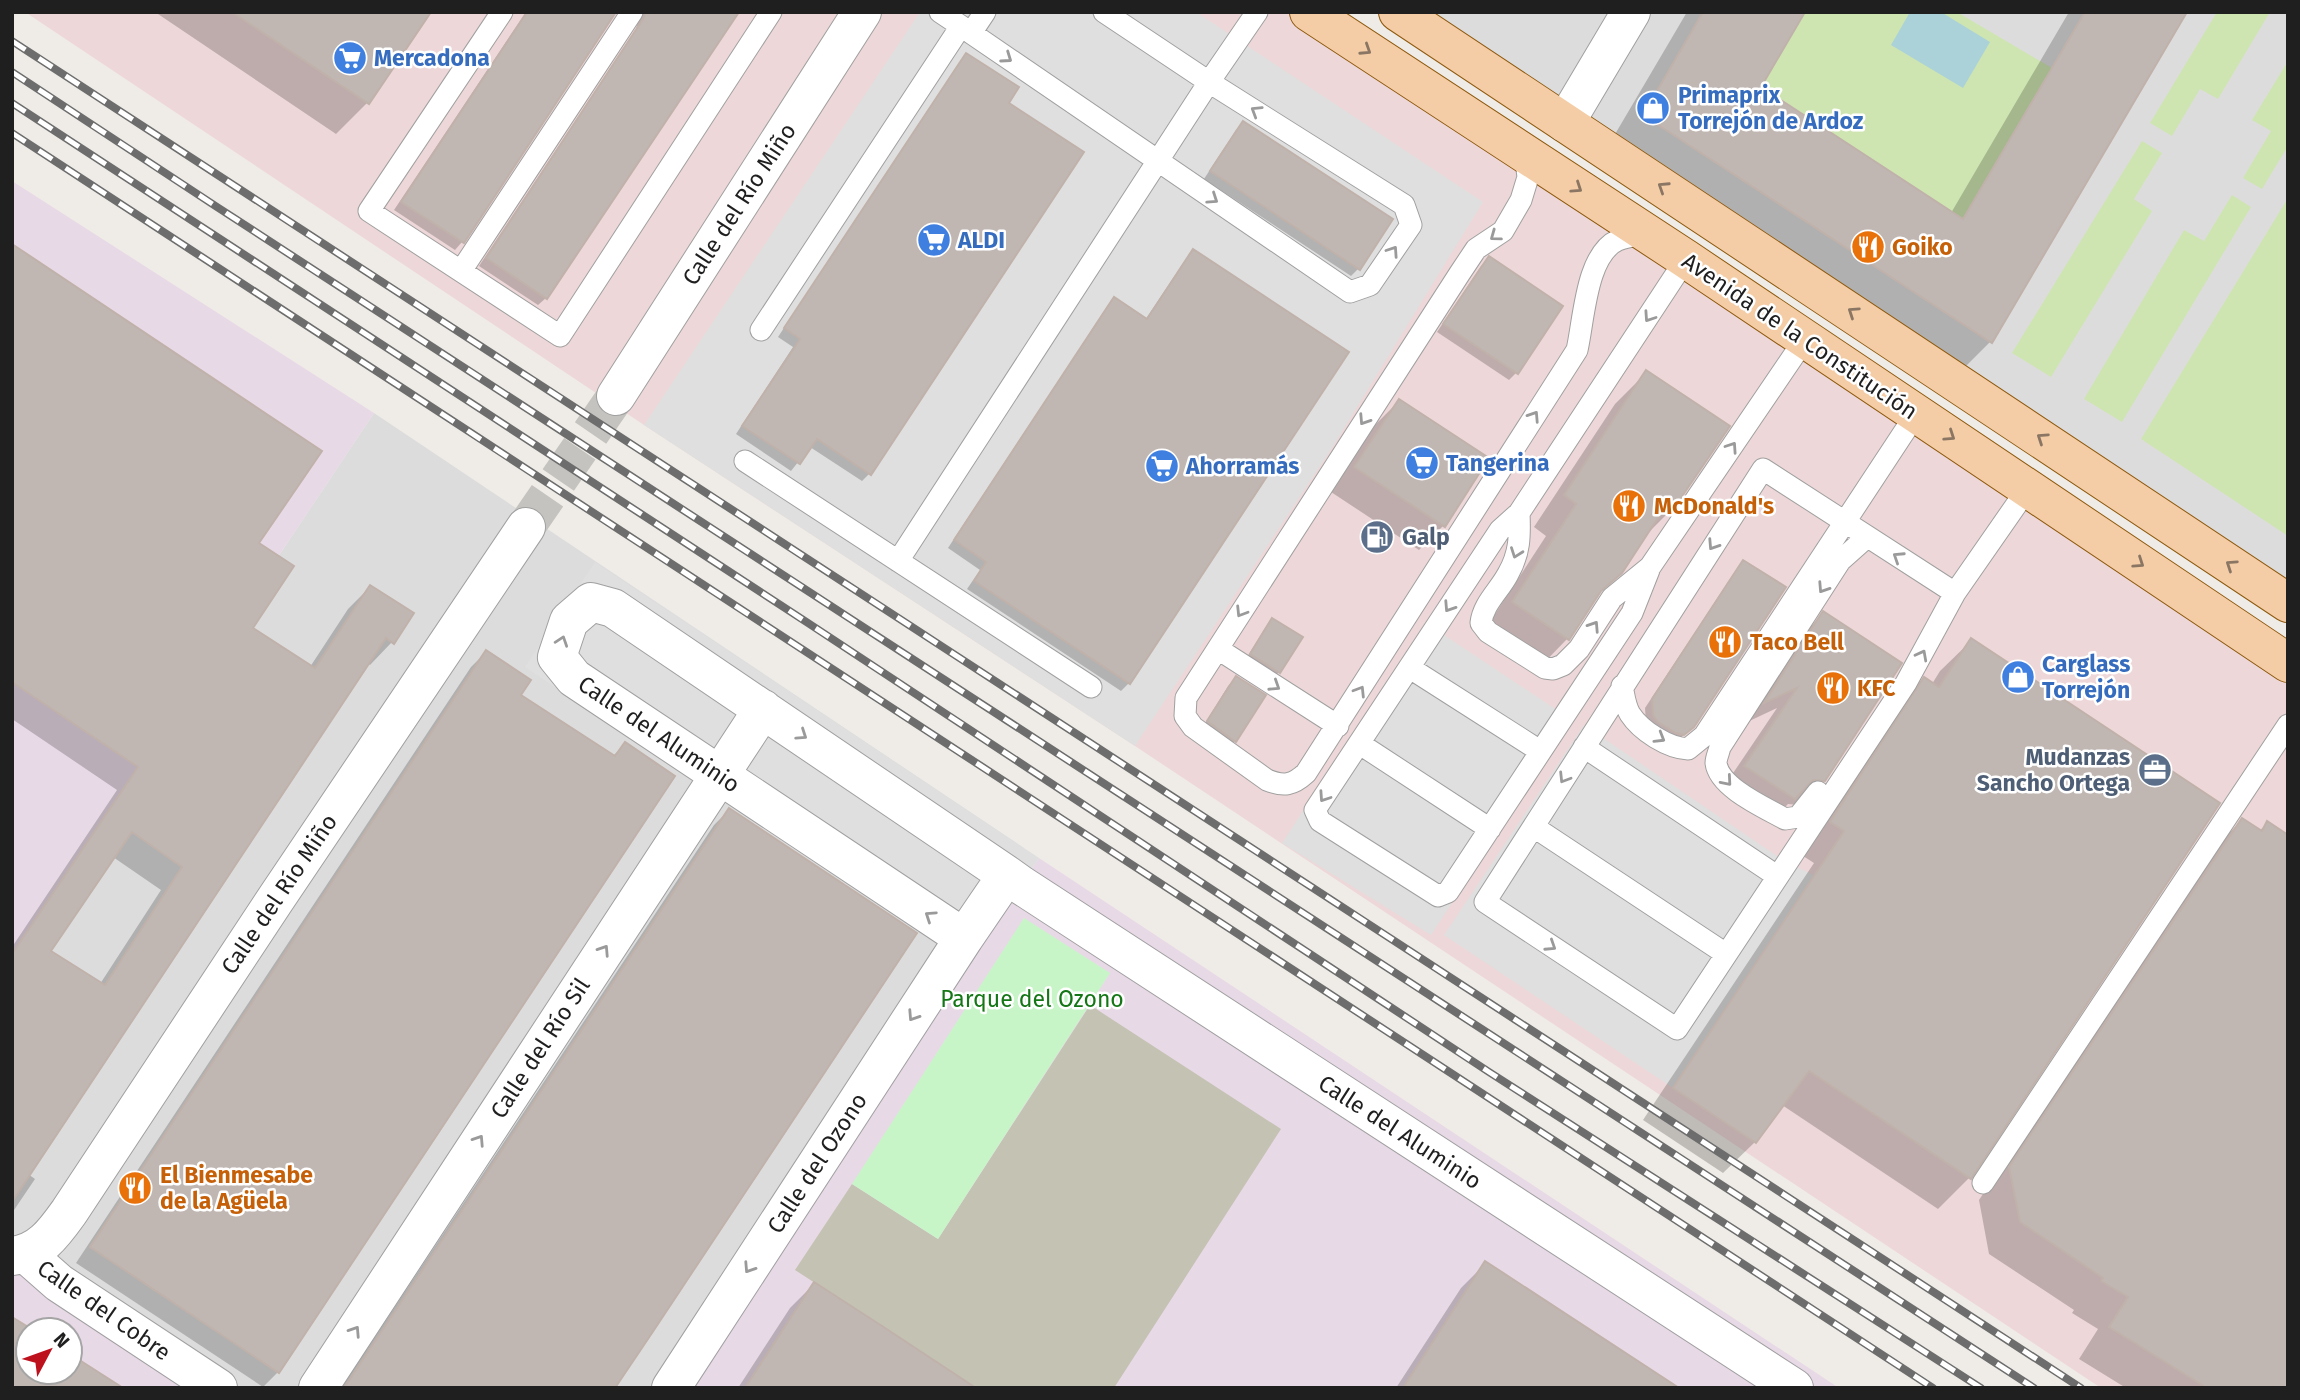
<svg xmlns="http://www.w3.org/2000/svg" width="2300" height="1400" viewBox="0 0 2300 1400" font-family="'Fira Sans',sans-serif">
<rect width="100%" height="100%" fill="#efece7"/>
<path fill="#dddcdd" d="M 1398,12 L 2288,12 L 2288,603 Z
M 374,413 L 1024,848 L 671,1388 L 218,1388 L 12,1256 L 12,955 Z"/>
<path fill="#eed7d8" d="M 25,12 L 1309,12 L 2288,663 L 2288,1388 L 2101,1388 L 1135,746 L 644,425 Z"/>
<path fill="#e8d9e6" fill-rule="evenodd" d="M 12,181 L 374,413 L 12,955 Z
M 1039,858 L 1839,1388 L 671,1388 Z
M 12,1256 L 218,1388 L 12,1388 ZM 28,1330 L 70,1330 L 70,1372 L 28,1372 Z"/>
<path fill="#c3c2b3" d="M 1090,1005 L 1281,1129 L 1114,1388 L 977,1388 L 795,1270 L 852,1184 L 938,1239 Z"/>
<path fill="#cee5b1" d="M 1805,12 L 1957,12 L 2052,68 L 1963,219 L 1761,87 Z
M 2217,12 L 2270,12 L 2218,99 L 2200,89 L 2172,136 L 2150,123 Z
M 2288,61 L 2288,146 L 2262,189 L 2243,178 L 2271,131 L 2252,120 Z
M 2142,141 L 2162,153 L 2134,199 L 2152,211 L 2051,377 L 2012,353 Z
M 2232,195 L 2251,207 L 2122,422 L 2084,399 L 2184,230 L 2204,241 Z
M 2288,198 L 2288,536 L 2141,439 Z"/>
<path fill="#c8f5c8" d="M 1024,918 L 1110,973 L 938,1239 L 852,1184 Z"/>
<path fill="#dfdfdf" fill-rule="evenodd" d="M 920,12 L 1196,12 L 1483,202 L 1330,451 L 1135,746 L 644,425 ZM 966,53 L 1019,87 L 1009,103 L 1084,152 L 871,475 L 817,439 L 800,464 L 743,426 L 800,339 L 785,328 ZM 1194,249 L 1349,352 L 1130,684 L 974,581 Z
M 595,562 L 1039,858 L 968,963 L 525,667 Z
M 1426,623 L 1572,720 L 1431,935 L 1282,843 Z
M 1584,725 L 1786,862 L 1814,875 L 1673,1088 L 1444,935 Z"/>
<path fill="#abd2d9" d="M 1910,12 L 1941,12 L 1990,42 L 1963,88 L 1891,45 Z"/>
<path fill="#0003" fill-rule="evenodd" d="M 155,12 L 428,12 L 367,103 L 336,134 Z
M 526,12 L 614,12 L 462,242 L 455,250 L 394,210 Z
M 634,12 L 736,12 L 546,298 L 538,305 L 479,266 L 636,29 L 638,21 Z
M 1687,12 L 1803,12 L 1759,88 L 1951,213 L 2069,12 L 2185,12 L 1990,342 L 1948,384 L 1601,158 Z
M 967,55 L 1006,103 L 869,474 L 862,481 L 810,447 L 791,471 L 736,434 L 793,347 L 778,337 L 959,63 Z
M 1244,123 L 1359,268 L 1351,276 L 1204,179 L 1236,130 Z
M 12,246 L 257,544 L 251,628 L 310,667 L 348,609 L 370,587 L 392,642 L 370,665 L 367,663 L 28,1174 L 35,1179 L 12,1213 L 12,947 L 117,790 L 12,719 ZM 113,857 L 161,890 L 100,984 L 49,951 Z
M 1194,251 L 1347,352 L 1129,683 L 1121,691 L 967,589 L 980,570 L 948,548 L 1107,307 L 1114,300 L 1145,320 L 1186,259 Z
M 1489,259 L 1517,372 L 1509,380 L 1437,332 L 1481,266 Z
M 1646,373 L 1671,510 L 1644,537 L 1621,572 L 1594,598 L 1568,638 L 1537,670 L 1482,634 L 1546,536 L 1534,527 L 1615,404 Z
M 1399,401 L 1443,526 L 1419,550 L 1331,492 L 1375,425 Z
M 1744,562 L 1684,735 L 1675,742 L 1646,723 L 1645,708 L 1736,570 Z
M 1823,614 L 1824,780 L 1799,805 L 1788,804 L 1770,822 L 1721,791 L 1777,708 L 1743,724 L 1799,638 Z
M 1273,621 L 1279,672 L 1271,680 L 1244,662 L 1265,628 Z
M 1972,640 L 2218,804 L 1969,1178 L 1938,1209 L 1782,1105 L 1755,1142 L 1723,1173 L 1643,1120 L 1814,863 L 1800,854 L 1893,711 L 1924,679 L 1932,684 L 1940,671 Z
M 486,652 L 518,696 L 612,757 L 625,744 L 278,1372 L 263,1387 L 76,1263 L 471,667 Z
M 1236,678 L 1235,741 L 1227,749 L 1201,730 L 1228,686 Z
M 729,810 L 613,1388 L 341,1388 L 714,825 Z
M 2242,820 L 2259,831 L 2267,824 L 2288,1388 L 2126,1388 L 2079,1359 L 2098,1329 L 2072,1313 L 2074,1310 L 1989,1254 L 1979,1200 L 2211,851 Z
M 1485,1264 L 1676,1388 L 1396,1388 L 1461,1288 Z
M 814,1284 L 973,1388 L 738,1388 L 790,1308 Z"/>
<path fill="#c0b7b3" stroke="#c0b2aa" stroke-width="2" fill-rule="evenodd" d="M 232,12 L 431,12 L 369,104 Z
M 527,12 L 616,12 L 464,243 L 401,202 Z
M 645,12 L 739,12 L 547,299 L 486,258 L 643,19 Z
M 1703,12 L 1805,12 L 1761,87 L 1963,219 L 2085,12 L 2187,12 L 1992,343 L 1643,115 Z
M 966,53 L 1019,87 L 1009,103 L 1084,152 L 871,475 L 817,439 L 800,464 L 742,426 L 800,339 L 784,328 Z
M 1243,121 L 1393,219 L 1360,270 L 1210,171 Z
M 12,244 L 322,451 L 259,543 L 294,566 L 253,628 L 315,668 L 370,585 L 414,613 L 394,644 L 386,638 L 12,1202 L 12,954 L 138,767 L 12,682 ZM 132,832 L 182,867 L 105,985 L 51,951 Z
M 1193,249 L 1349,352 L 1130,684 L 974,581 L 986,562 L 954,540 L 1114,297 L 1147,319 Z
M 1489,256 L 1563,306 L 1518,374 L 1443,324 Z
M 1646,370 L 1730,426 L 1672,511 L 1665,507 L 1622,573 L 1601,591 L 1569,640 L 1512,602 L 1576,504 L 1564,495 Z
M 1399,399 L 1489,458 L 1445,527 L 1354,467 Z
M 1743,560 L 1786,587 L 1694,727 L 1684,735 L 1676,733 L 1658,722 L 1653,715 L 1652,699 Z
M 1823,611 L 1902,663 L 1825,781 L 1813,780 L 1795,799 L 1744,766 L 1797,688 L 1764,703 Z
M 1272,618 L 1303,637 L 1280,673 L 1250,654 Z
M 1971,638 L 2220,803 L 1971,1179 L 1809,1071 L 1756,1143 L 1673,1088 L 1844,831 L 1830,822 L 1924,677 L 1939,687 Z
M 486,650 L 531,680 L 521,695 L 615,756 L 625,742 L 675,776 L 279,1373 L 90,1247 Z
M 1236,676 L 1266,695 L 1236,742 L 1207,721 Z
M 729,808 L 917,933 L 654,1330 L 615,1388 L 344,1388 Z
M 2242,818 L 2262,831 L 2267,821 L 2288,835 L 2288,1388 L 2207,1388 L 2109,1327 L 2128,1297 L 2101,1281 L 2103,1278 L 2020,1222 L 2009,1167 Z
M 1485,1261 L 1679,1388 L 1403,1388 Z
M 814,1282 L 882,1326 L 976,1388 L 745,1388 Z
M 12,1317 L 33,1330 L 28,1330 L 28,1372 L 70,1372 L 70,1354 L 123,1388 L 12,1388 Z"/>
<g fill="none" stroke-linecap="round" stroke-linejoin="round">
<path stroke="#c5c3bf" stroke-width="38" stroke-dasharray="38 19" stroke-linecap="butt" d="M 526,527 L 616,396"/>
<g stroke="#a0a0a0" stroke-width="23">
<path id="lane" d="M 502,12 L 369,211 L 560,336 L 771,12
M 940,12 L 961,26
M 985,12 L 971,33 L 1350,292 L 1370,285 L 1411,225 L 1404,205 L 1209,82 L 1104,12
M 1525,154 L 1528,177 L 1521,200 L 1503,231 L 1476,249 L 1460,273 L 1186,698 L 1185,716 L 1193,727 L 1267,780 C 1284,787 1293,785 1306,773 L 1577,350 C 1584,320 1586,254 1618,240 C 1626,237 1636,235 1645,233
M 1686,259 L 1519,513 C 1520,536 1520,553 1508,574 C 1499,591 1483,604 1481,623 L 1488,632 L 1545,668 L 1553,669 L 1563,665 L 1579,649 L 1612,598 L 1650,567 L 1805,339
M 461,271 L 632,12
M 761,330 L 961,26 L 971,33
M 745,461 L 1091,687
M 1519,513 L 1500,530 L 1315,810 L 1320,821 L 1438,896 L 1448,892 L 1632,613 L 1649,570
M 898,561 L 1209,82 L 1257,12
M 1955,593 L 1763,469 L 1485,902 L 1677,1029 L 1906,683 L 1955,593 L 2028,488
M 1218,649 L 1338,726
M 1410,668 L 1540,751
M 1622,686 C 1624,695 1625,706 1630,714 C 1641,731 1668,748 1688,749 L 1704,736 L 1916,414
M 1360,744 L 1490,829
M 1584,747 L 1777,876
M 1818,792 L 1798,817 L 1785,819 C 1766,808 1719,788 1716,763 C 1716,758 1719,752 1720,747 L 1840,561 L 1867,537
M 1534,827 L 1726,954
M 1983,1183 L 2288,725"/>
</g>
<g stroke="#a0a0a0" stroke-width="40">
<path id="street" d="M 1565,123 L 1631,12
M 616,396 L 862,12
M 1007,875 L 964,938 L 574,678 L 557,657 L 569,621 L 591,602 L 613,608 L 1007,875 L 1021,885 L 1794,1388
M 26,1254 L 59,1283 L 218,1388
M 12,1256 C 40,1253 54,1233 69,1212 L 275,900 L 526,527
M 318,1388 L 763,709
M 671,1388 L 964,938"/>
</g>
<g stroke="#8e590d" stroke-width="40">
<path id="primary" d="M 1309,12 L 1686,259 L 2288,663
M 1398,12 L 2288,603"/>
</g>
<use href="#lane" stroke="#fff" stroke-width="21"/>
<use href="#street" stroke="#fff" stroke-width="38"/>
<use href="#primary" stroke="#f4cda7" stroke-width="38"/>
<g stroke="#6d6d6d" stroke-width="8">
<path id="rail" d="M 12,41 L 2081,1388
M 12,72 L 217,207 L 2034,1388
M 12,103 L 808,623 L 1489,1072 L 1981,1388
M 12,133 L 1933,1388"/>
</g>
<use href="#rail" stroke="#fff" stroke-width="5" stroke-dasharray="16" stroke-linecap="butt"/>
</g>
<defs><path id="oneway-chevron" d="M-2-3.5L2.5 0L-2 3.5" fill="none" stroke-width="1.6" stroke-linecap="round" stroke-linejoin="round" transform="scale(1.75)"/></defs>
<g stroke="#8a7663">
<use href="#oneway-chevron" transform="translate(1366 50) rotate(33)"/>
<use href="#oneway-chevron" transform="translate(1663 187) rotate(-147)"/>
<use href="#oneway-chevron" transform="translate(1577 188) rotate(34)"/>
<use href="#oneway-chevron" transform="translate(1853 312) rotate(-146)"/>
<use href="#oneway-chevron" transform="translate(1950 436) rotate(34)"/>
<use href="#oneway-chevron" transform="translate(2042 438) rotate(-146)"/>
<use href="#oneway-chevron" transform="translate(2139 563) rotate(34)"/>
<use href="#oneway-chevron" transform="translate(2231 565) rotate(-146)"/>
</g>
<g stroke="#9a9a9a">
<use href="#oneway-chevron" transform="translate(1007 58) rotate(35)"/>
<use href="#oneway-chevron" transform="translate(1256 111) rotate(-148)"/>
<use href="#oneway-chevron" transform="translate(1213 199) rotate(34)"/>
<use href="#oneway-chevron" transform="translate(1495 236) rotate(144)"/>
<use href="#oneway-chevron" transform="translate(1393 251) rotate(-56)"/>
<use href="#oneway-chevron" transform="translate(1649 317) rotate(124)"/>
<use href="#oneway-chevron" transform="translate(1534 416) rotate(-57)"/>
<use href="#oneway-chevron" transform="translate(1364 420) rotate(123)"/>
<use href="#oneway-chevron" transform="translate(1732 447) rotate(-56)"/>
<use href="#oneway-chevron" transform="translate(1713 545) rotate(123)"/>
<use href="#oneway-chevron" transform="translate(1516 553) rotate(110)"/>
<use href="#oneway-chevron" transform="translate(1898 557) rotate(-147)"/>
<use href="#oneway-chevron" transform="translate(1823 588) rotate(123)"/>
<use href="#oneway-chevron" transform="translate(1449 607) rotate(123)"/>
<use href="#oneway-chevron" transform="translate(1241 612) rotate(122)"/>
<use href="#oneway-chevron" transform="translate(1594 626) rotate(-57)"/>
<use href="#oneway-chevron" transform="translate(562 641) rotate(-71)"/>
<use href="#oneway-chevron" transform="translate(1922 655) rotate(-62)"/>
<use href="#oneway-chevron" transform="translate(1275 686) rotate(33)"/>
<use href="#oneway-chevron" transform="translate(1360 691) rotate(-58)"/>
<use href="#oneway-chevron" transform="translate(802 735) rotate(34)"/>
<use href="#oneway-chevron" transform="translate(1660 738) rotate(31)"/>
<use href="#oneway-chevron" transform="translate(1564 778) rotate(122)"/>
<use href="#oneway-chevron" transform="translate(1727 781) rotate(49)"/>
<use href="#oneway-chevron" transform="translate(1324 797) rotate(124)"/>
<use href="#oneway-chevron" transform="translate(930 916) rotate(-146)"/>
<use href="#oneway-chevron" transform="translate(1551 946) rotate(33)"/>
<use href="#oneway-chevron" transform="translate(604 950) rotate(-57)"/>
<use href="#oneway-chevron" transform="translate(913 1016) rotate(123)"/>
<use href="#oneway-chevron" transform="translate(479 1140) rotate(-57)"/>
<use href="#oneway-chevron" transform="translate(749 1268) rotate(123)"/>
<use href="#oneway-chevron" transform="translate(355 1331) rotate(-57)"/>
</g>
<defs>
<g id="supermarket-disc" transform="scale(1.75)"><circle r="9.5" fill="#3f7fe0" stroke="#fff"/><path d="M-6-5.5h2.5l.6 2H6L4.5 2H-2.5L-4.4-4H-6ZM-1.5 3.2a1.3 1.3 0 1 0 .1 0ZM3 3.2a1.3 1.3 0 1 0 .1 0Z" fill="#fff"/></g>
<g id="shop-disc" transform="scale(1.75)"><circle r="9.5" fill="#3f7fe0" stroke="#fff"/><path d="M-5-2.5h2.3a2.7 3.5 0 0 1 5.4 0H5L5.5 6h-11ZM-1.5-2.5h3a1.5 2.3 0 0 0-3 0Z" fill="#fff"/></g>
<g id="restaurant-disc" transform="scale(1.75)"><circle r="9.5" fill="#e8710a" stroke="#fff"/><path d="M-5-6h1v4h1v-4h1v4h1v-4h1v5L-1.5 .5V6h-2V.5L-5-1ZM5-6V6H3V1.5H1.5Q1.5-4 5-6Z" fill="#fff"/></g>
<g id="fuel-disc" transform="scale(1.75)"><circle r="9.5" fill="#5c6f8a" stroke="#fff"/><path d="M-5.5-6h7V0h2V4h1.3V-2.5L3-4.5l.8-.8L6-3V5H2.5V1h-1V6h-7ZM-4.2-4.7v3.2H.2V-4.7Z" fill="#fff"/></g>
<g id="office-disc" transform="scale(1.75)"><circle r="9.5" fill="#5c6f8a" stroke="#fff"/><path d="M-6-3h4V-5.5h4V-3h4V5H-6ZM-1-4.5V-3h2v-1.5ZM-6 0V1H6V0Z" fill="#fff"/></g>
</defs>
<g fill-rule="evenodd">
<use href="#supermarket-disc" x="350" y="58"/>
<use href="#shop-disc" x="1653" y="108"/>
<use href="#supermarket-disc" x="934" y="240"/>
<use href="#restaurant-disc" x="1868" y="247"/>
<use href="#supermarket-disc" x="1422" y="463"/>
<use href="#supermarket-disc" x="1162" y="466"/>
<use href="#restaurant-disc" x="1629" y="506"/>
<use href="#fuel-disc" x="1377" y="537"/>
<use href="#restaurant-disc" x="1725" y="642"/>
<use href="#shop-disc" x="2018" y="677"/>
<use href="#restaurant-disc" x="1833" y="688"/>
<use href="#office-disc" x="2155" y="770"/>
<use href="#restaurant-disc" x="135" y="1188"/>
</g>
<g text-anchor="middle" stroke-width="5" stroke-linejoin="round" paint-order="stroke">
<g font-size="23" font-weight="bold" fill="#366cbe" stroke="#fff" text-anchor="start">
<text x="374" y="66">Mercadona</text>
<text x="1678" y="103">Primaprix<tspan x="1678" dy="26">Torrejón de Ardoz</tspan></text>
<text x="958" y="248">ALDI</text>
<text x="1446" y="471">Tangerina</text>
<text x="1186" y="474">Ahorramás</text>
<text x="2042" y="672">Carglass<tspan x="2042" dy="26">Torrejón</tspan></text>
</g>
<g font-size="23" fill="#1f1f1f" stroke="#fff">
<text transform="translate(739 204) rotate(-57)" y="8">Calle del Río Miño</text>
<text transform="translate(1800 336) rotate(34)" y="8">Avenida de la Constitución</text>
<text transform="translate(659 734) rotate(34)" y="8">Calle del Aluminio</text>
<text transform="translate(279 894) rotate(-56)" y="8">Calle del Río Miño</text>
<text transform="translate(540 1048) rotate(-57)" y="8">Calle del Río Sil</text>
<text transform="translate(1400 1132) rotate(33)" y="8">Calle del Aluminio</text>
<text transform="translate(817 1163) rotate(-57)" y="8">Calle del Ozono</text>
<text transform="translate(104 1310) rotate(35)" y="8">Calle del Cobre</text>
</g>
<g font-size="23" font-weight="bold" fill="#c56008" stroke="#fff" text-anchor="start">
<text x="1892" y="255">Goiko</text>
<text x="1654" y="514">McDonald's</text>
<text x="1750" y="650">Taco Bell</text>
<text x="1857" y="696">KFC</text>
<text x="160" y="1183">El Bienmesabe<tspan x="160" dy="26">de la Agüela</tspan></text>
</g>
<g font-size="23" font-weight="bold" fill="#4e5e75" stroke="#fff" text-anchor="start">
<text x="1402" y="545">Galp</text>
<text x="2130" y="765" text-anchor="end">Mudanzas<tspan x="2130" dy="26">Sancho Ortega</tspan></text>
</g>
<g font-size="23" fill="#157616" stroke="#fff">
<text x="1032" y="1007">Parque del Ozono</text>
</g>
</g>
<rect width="2300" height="1400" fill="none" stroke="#1f1f1f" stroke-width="28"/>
<g transform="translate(49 1351) rotate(49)"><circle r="33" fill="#ffffff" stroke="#a5a5a5" stroke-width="2"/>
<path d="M0-5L12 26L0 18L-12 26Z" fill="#be111e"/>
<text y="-10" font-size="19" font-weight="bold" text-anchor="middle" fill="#1f1f1f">N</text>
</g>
</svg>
